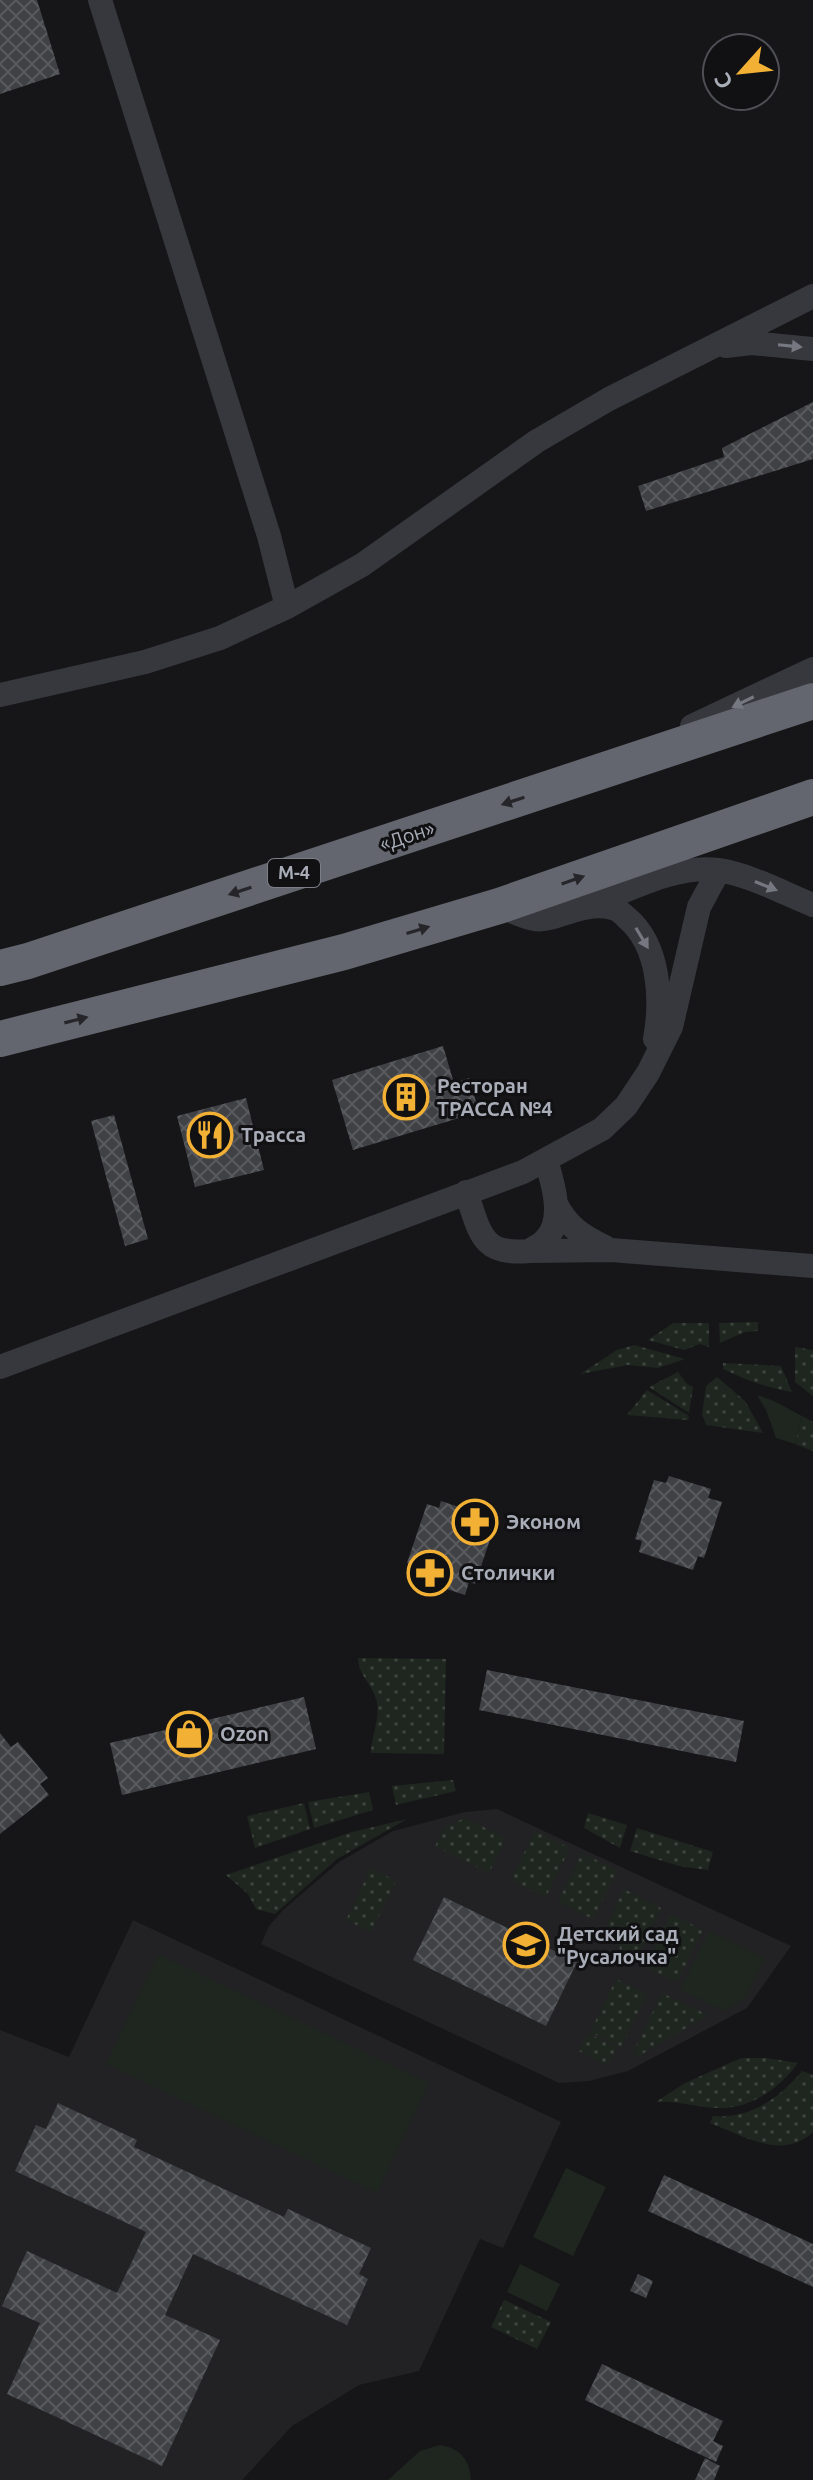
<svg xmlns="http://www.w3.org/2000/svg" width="813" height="2480" viewBox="0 0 813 2480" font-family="Ubuntu,sans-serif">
<defs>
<pattern id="park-dots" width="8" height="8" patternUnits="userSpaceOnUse" patternTransform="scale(2)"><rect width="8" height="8" fill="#1e261f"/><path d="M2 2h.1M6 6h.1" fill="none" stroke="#3c433d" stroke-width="1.8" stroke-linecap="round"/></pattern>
<pattern id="building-cross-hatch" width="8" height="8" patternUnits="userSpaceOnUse" patternTransform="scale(2)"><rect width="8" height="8" fill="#404145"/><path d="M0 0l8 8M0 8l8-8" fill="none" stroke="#595a5e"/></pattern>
</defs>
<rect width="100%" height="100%" fill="#161618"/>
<path fill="#222225" d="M 497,1809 L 791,1946 L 747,2008 L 628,2071 L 589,2081 L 559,2083 L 261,1944 L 269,1926 L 283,1910 L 339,1862 L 393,1831 L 465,1812 Z
M 133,1920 L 561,2122 L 503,2248 L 480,2239 L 419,2371 L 359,2385 L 292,2426 L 242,2480 L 0,2480 L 0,2030 L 69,2057 Z"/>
<path fill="url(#park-dots)" d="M 758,1322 L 758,1331 L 745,1332 L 720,1343 L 719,1323 Z
M 673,1323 L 709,1323 L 709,1347 L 700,1344 L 684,1350 L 648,1340 Z
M 634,1345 L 685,1359 L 658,1368 L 628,1365 L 580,1374 L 617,1350 Z
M 795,1347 L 813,1350 L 813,1396 L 795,1382 Z
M 723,1363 L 781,1366 L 792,1392 C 767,1388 746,1380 723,1369 Z
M 678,1372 L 687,1384 L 693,1387 L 689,1413 L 649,1387 Z
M 717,1377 L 745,1401 L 763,1433 L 706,1425 L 702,1414 L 706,1386 Z
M 647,1390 L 689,1416 L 688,1420 L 627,1415 Z
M 802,1416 L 813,1422 L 813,1451 L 795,1444 Z
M 358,1658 L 446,1659 L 444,1754 L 371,1753 C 371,1737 380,1719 377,1703 C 374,1685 358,1676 358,1658 Z
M 453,1780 L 456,1791 L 396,1805 L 392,1786 Z
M 369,1792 L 373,1810 L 314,1828 L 308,1802 Z
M 304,1803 L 310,1829 L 255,1848 L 247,1816 Z
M 588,1813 L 627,1825 L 620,1848 L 584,1828 Z
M 465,1818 L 506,1838 L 489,1873 L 435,1846 L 445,1827 Z
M 407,1819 L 337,1859 L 275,1914 L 256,1909 L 248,1894 L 226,1875 L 352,1832 Z
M 637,1828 L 713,1852 L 708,1870 L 679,1866 L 630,1851 Z
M 535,1831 L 570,1848 L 546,1897 L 511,1880 Z
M 582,1853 L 617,1870 L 593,1919 L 558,1902 Z
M 371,1868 L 396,1881 L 371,1932 L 346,1920 Z
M 624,1889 L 661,1908 L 635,1961 L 621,1954 L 619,1945 L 605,1929 Z
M 671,1914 L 703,1930 L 677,1982 L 645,1967 Z
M 616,1979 L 647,1994 L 621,2047 L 590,2032 Z
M 662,1993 L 708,2015 L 639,2056 L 633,2053 Z
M 588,2033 L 617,2047 L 608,2066 L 579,2051 Z
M 741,2058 L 766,2058 L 798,2063 C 780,2088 751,2109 719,2108 C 697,2108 678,2100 656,2102 L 685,2083 Z
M 802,2071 L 813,2075 L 813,2132 C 782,2161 744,2136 710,2123 L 713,2116 C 749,2120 781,2097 802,2071 Z
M 504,2300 L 551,2322 L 537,2349 L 491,2327 Z"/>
<path fill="#1e261f" d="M 757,1395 L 774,1401 L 802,1416 L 795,1444 L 776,1438 L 766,1410 Z
M 709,1931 L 765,1958 L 745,1998 L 724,2011 L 680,1990 Z
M 158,1954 L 429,2083 L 377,2193 L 106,2064 Z
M 566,2168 L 606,2187 L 573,2256 L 533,2237 Z
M 520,2264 L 560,2284 L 547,2311 L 507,2292 Z
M 440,2445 C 460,2448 470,2460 471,2480 L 388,2480 L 420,2451 Z"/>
<path fill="url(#building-cross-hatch)" d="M 0,0 L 37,0 L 60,74 L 0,94 Z
M 813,402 L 813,459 L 646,511 L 638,486 L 724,457 L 722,448 Z
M 443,1046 L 454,1083 L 469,1078 L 479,1112 L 353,1150 L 332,1080 Z
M 246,1098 L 264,1170 L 195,1187 L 177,1116 Z
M 114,1115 L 148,1239 L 125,1246 L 91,1121 Z
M 669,1476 L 711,1489 L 708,1498 L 722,1502 L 704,1558 L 698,1556 L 693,1570 L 639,1552 L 642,1541 L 635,1539 L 654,1480 L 666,1483 Z
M 441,1501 L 483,1515 L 480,1523 L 494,1528 L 475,1584 L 469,1582 L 465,1595 L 410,1577 L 414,1566 L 407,1563 L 427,1504 L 439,1508 Z
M 487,1670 L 744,1721 L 736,1762 L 479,1710 Z
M 304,1697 L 316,1749 L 122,1795 L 110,1743 Z
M 0,1733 L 11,1747 L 18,1742 L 48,1778 L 40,1784 L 49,1795 L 0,1834 Z
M 444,1897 L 577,1962 L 546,2026 L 413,1960 Z
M 58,2103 L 137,2140 L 134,2147 L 284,2217 L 288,2209 L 371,2248 L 359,2274 L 368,2279 L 347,2325 L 193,2254 L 165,2315 L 220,2340 L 162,2466 L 7,2394 L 40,2323 L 2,2306 L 27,2251 L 117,2293 L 146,2232 L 15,2171 L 36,2125 L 46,2129 Z
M 664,2175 L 813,2244 L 813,2287 L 648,2211 Z
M 638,2274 L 653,2281 L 646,2298 L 630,2291 Z
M 602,2364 L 723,2421 L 713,2441 L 723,2446 L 716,2462 L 585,2400 Z
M 705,2458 L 720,2466 L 714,2480 L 695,2480 Z"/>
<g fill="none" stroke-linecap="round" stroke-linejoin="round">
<path stroke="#37383d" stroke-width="24" d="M 100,0 L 269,536 L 287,607
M 726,346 L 751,343 L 813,349
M 0,695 L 145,662 L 220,638 L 287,607 L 362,565 L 537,441 L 609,399 L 813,296
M 692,726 L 813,669
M 592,904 C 630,890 676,864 718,870 C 751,875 783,893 813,905
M 499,906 C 510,910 522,917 534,919 C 554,923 582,900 612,908 C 618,909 623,914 627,918 C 660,946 662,1000 655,1039
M 546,1160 C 553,1183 565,1221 545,1240 C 541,1245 533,1248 529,1251 L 611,1250 L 813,1266
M 466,1192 C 480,1231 480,1256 529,1251
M 556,1204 C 568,1227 582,1236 605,1247
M 0,1367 L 523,1172 L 602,1129 L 626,1106 L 648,1073 L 671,1027 L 699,907 L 719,870"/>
<path stroke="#63666e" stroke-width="36" d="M 0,968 L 28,961 L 813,701
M 0,1039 L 344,952 L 499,906 L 813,797"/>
</g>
<defs><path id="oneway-solid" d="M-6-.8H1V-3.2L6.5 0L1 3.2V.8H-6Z" transform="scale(2)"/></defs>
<g fill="#757881">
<use href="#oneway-solid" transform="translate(790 346) rotate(6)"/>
<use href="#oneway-solid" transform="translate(743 702) rotate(154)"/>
<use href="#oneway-solid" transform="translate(766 886) rotate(22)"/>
<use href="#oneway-solid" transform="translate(642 938) rotate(59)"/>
</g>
<g fill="#26262a">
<use href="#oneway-solid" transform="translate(513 801) rotate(162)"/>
<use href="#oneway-solid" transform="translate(573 880) rotate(-19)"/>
<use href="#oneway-solid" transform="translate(240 891) rotate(162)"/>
<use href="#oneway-solid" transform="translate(418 930) rotate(-17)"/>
<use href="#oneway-solid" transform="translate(76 1020) rotate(-14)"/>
</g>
<defs>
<g id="building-ring" transform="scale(2.3)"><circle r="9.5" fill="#111113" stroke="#f2b134" stroke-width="1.5"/><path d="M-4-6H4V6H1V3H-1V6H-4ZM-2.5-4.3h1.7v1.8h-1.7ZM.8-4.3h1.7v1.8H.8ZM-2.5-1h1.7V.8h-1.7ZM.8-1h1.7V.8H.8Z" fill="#f2b134"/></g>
<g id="restaurant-ring" transform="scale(2.3)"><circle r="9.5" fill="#111113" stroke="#f2b134" stroke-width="1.5"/><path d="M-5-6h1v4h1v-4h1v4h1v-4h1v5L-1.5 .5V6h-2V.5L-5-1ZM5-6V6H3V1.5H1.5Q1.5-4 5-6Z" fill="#f2b134"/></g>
<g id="pharmacy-ring" transform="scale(2.3)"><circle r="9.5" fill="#111113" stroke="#f2b134" stroke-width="1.5"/><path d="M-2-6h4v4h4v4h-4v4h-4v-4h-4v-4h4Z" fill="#f2b134"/></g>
<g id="shop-ring" transform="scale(2.3)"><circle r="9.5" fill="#111113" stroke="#f2b134" stroke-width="1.5"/><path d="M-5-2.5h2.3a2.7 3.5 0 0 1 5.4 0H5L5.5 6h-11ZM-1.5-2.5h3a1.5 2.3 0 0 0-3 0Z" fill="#f2b134"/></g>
<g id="school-ring" transform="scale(2.3)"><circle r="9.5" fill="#111113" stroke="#f2b134" stroke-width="1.5"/><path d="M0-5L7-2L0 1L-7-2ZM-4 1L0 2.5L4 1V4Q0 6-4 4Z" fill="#f2b134"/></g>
</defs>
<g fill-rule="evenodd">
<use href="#building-ring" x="406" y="1097"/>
<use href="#restaurant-ring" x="210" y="1135"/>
<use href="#pharmacy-ring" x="475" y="1522"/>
<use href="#pharmacy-ring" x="430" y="1573"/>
<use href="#shop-ring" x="189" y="1734"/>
<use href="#school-ring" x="526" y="1945"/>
</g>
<g text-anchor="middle" stroke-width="6" stroke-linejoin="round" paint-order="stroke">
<rect fill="#111113" stroke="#7b7e86" stroke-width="2" x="268" y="859" width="52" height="28" rx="6"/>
<g font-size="18" font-weight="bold" fill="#a8adb8">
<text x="294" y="879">М-4</text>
</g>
<g font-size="20" fill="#a8adb8" stroke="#111113">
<text transform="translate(407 836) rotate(-18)" y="7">«Дон»</text>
</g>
<g font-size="20" font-weight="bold" fill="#a8adb8" stroke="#111113" text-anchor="start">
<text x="437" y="1093">Ресторан<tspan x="437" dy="23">ТРАССА №4</tspan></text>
<text x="241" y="1142">Трасса</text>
<text x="506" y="1529">Эконом</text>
<text x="461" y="1580">Столички</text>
<text x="220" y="1741">Ozon</text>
<text x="557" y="1941">Детский сад<tspan x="557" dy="23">"Русалочка"</tspan></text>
</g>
</g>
<g transform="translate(741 72) rotate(243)"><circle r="38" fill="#111113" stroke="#4d4f55" stroke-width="2"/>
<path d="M0-6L14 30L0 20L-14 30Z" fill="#f2b134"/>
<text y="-12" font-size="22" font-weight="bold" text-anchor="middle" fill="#a8adb8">С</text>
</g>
</svg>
